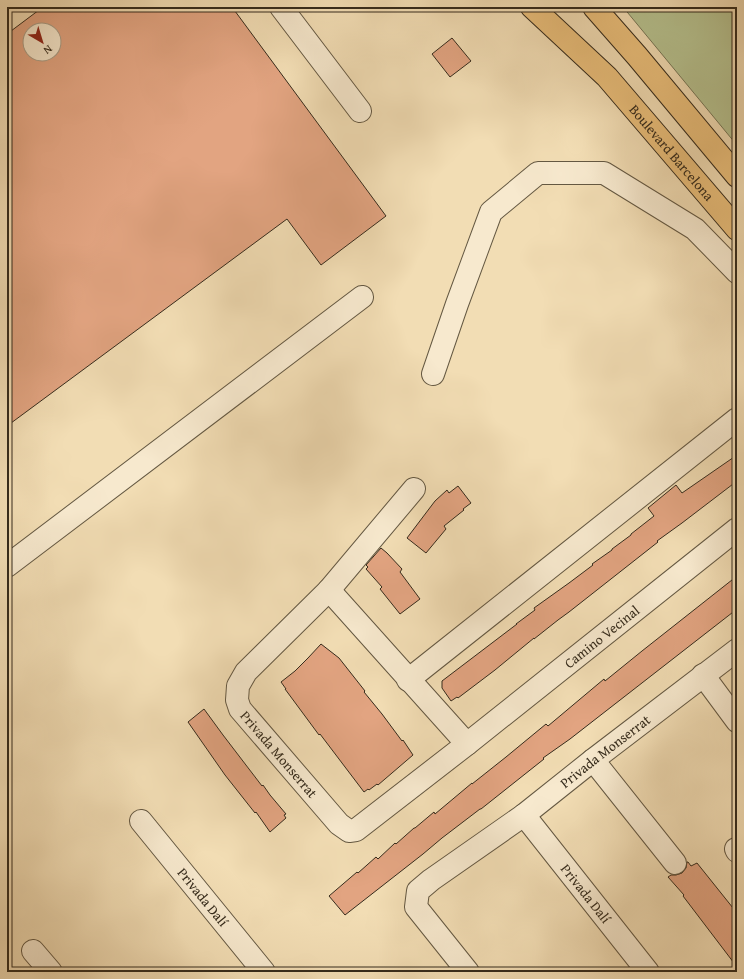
<svg xmlns="http://www.w3.org/2000/svg" width="744" height="979" viewBox="0 0 744 979" font-family="'Gentium Book Plus',serif">
<rect width="100%" height="100%" fill="#f2ddb4"/>
<filter id="stains"><feTurbulence type="fractalNoise" baseFrequency=".005" numOctaves="4"/><feColorMatrix values="0 0 0 0 .2 0 0 0 0 .09 0 0 0 0 .02 0 0 0 .5 -.17"/></filter>
<radialGradient id="worn" r=".72"><stop offset=".6" stop-color="#630" stop-opacity="0"/><stop offset="1" stop-color="#630" stop-opacity=".3"/></radialGradient>
<path fill="#b6c290" stroke="#767656" d="M 623,7 L 737,7 L 737,145 L 731,138 Z"/>
<path fill="#e2a481" stroke="#352b1c" fill-rule="evenodd" d="M 43,7 L 232,7 L 386,216 L 321,265 L 287,219 L 7,426 L 7,34 ZM 30,30 L 54,30 L 54,54 L 30,54 Z
M 452,38 L 471,61 L 450,77 L 432,54 Z
M 737,455 L 737,481 L 682,523 L 657,541 L 658,542 L 569,612 L 558,620 L 534,639 L 534,638 L 495,670 L 458,698 L 457,697 L 451,701 L 442,688 L 442,681 L 517,624 L 516,624 L 535,610 L 534,608 L 569,583 L 593,565 L 592,564 L 612,550 L 612,549 L 631,535 L 631,534 L 654,516 L 648,508 L 676,485 L 682,493 Z
M 458,486 L 471,503 L 463,509 L 464,510 L 444,526 L 446,529 L 426,553 L 407,538 L 435,501 L 447,490 L 449,493 Z
M 381,548 L 387,553 L 402,569 L 400,572 L 420,599 L 400,614 L 380,589 L 382,587 L 366,569 L 368,567 L 366,565 Z
M 737,576 L 737,609 L 570,739 L 543,758 L 544,759 L 481,809 L 480,809 L 442,838 L 423,854 L 345,915 L 329,896 L 357,872 L 358,873 L 376,857 L 378,859 L 395,843 L 396,844 L 414,828 L 415,828 L 434,812 L 435,814 L 472,783 L 472,784 L 506,757 L 546,724 L 548,726 L 604,679 L 605,681 L 642,651 Z
M 321,644 L 339,658 L 365,691 L 364,692 L 382,714 L 402,741 L 403,740 L 413,755 L 378,785 L 377,784 L 369,790 L 368,789 L 364,792 L 320,734 L 319,735 L 285,689 L 286,689 L 281,682 L 295,671 L 308,658 Z
M 204,709 L 223,735 L 262,786 L 263,785 L 270,795 L 286,814 L 284,815 L 286,818 L 270,832 L 256,812 L 255,813 L 225,775 L 188,722 Z
M 687,862 L 688,862 L 691,866 L 697,863 L 737,913 L 737,967 L 683,896 L 684,895 L 668,877 L 671,875 L 676,875 L 682,873 L 686,868 Z"/>
<g fill="none" stroke-linecap="round" stroke-linejoin="round">
<g stroke="#645842" stroke-width="24">
<g id="minor">
<path d="M 281,7 L 360,111"/>
<path d="M 433,374 L 457,304 L 491,212 L 538,173 L 604,173 L 695,229 L 737,272"/>
<path id="s1" d="M 414,489 L 329,590 L 246,672 L 238,686 L 237,700 L 240,709 L 339,824 L 349,831 L 356,830 L 467,744 L 737,529"/>
<path d="M 7,566 L 362,297"/>
<path d="M 329,590 L 467,744"/>
<path d="M 703,675 L 737,721"/>
<path d="M 408,680 L 737,419"/>
<path d="M 593,760 L 675,863"/>
<path id="s2" d="M 524,815 L 648,972"/>
<path id="s3" d="M 141,821 L 264,972"/>
<path d="M 736,849 L 737,851"/>
<path d="M 33,951 L 51,972"/>
<path id="s4" d="M 468,972 L 416,907 L 418,891 L 431,880 L 524,815 L 593,760 L 737,650"/>
</g>
</g>
<g stroke="#352b1c" stroke-width="24">
<g id="major">
<path id="s5" d="M 532,7 L 607,77 L 737,229"/>
<path d="M 594,7 L 637,56 L 737,176"/>
</g>
</g>
<use href="#minor" stroke="#f7e9ce" stroke-width="22"/>
<use href="#major" stroke="#e9be7a" stroke-width="22"/>
</g>
<g text-anchor="middle" stroke-width="4" stroke-linejoin="round" paint-order="stroke">
<g font-size="14" fill="#352b1c" stroke="#f7e9ce">
<text dy="5" stroke="none"><textPath href="#s5" startOffset="202">Boulevard Barcelona</textPath></text>
<text dy="5" stroke="none"><textPath href="#s1" startOffset="772">Camino Vecinal</textPath></text>
<text dy="5" stroke="none"><textPath href="#s4" startOffset="333">Privada Monserrat</textPath></text>
<text dy="5" stroke="none"><textPath href="#s1" startOffset="348">Privada Monserrat</textPath></text>
<text dy="5" stroke="none"><textPath href="#s2" startOffset="100">Privada Dalí</textPath></text>
<text dy="5" stroke="none"><textPath href="#s3" startOffset="98">Privada Dalí</textPath></text>
</g>
</g>
<rect width="744" height="979" fill="none" stroke="#f2ddb4" stroke-width="24"/>
<rect x="8" y="8" width="728" height="963" fill="none" stroke="#352b1c" stroke-width="2"/>
<rect x="12" y="12" width="720" height="955" fill="none" stroke="#352b1c"/>
<g transform="translate(42 42) rotate(142)"><circle r="19" fill="#f7e9ce" stroke="#a99d87"/>
<path d="M0-3L7 15L0 10L-7 15Z" fill="#8f2418"/>
<text y="-6" font-size="11" font-weight="bold" text-anchor="middle" fill="#352b1c">N</text>
</g>
<rect width="100%" height="100%" filter="url(#stains)"/>
<rect width="100%" height="100%" fill="url(#worn)"/>
</svg>
